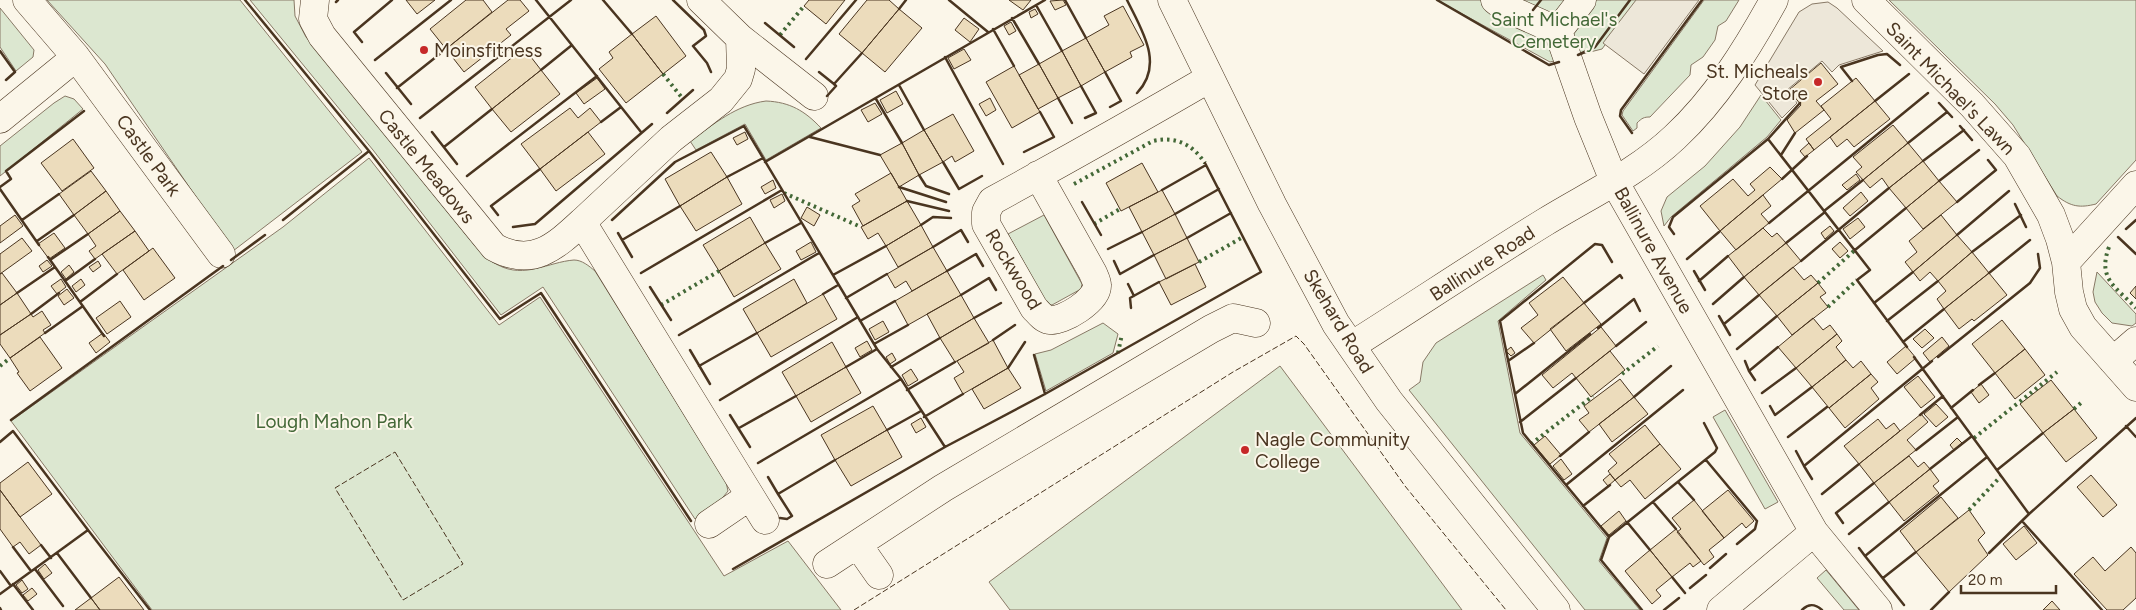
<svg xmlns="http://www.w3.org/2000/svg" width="2136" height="610" viewBox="0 0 2136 610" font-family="Figtree,sans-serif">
<rect width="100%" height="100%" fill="#fbf6e9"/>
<path fill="#dce7d0" stroke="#887966" d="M 47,0 L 240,0 L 362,152 L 233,251 L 105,64 Z
M 250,0 L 294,0 L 295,16 L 306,37 L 467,236 C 476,247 485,259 498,265 C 525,279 548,262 574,260 C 582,260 589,266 595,271 L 726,482 L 728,491 L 720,501 L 695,519 L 543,287 L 501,315 L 373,150 Z
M 1437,0 L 1638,0 L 1602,49 L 1550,62 Z
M 1704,0 L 1739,0 L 1726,21 L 1718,26 L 1715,40 L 1703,57 L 1691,65 L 1690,75 L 1650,117 C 1644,117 1642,118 1637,123 L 1637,128 L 1633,131 L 1622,115 L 1623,111 Z
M 1889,0 L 2136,0 L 2136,160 L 2096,204 C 2080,208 2071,207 2057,196 L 2013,125 L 1995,104 Z
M 0,8 L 34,50 L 33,57 L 16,71 L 0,47 Z
M 1761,95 L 1781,120 L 1767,137 L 1671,217 L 1664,226 L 1661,211 L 1667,197 L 1705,166 L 1740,127 Z
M 65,96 L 74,99 L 83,109 L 0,176 L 0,146 L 54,103 Z
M 766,101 C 790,102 805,111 821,128 L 766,160 L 745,124 L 696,150 L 690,141 C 714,124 736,105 766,101 Z
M 369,158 L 499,325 L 540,297 L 724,576 L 788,541 L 841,610 L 152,610 L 11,421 L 283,227 Z
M 1044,215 L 1082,284 L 1081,289 L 1052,305 L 1047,304 L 1008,234 Z
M 2097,272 L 2136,314 L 2136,323 L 2132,326 L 2112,323 L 2102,313 L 2095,302 L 2093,292 Z
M 1543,275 L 1546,280 L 1498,321 L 1520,433 L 1607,538 L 1599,561 L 1640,610 L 1585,610 L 1409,390 L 1420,382 L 1423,362 L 1436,343 Z
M 1103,323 L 1118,334 L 1113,353 L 1046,391 L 1035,354 L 1051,350 Z
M 1280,366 L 1462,610 L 1010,610 L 989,582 Z
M 1725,410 L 1778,502 L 1765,509 L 1713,417 Z
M 1826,570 L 1859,610 L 1844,610 L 1817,578 Z"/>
<path fill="#ede7d9" stroke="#887966" d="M 1636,0 L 1699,0 L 1644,74 L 1603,43 Z
M 1828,2 L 1837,8 L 1883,51 L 1839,65 L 1832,72 L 1822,61 L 1787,90 L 1797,103 L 1782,118 L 1755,85 L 1799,12 L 1812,4 Z"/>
<path fill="#ecdcbc" stroke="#4a3520" d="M 406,0 L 435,0 L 417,14 Z
M 466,0 L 483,0 L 492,12 L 446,49 L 430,29 Z
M 508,0 L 520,0 L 529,11 L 506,29 L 511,35 L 464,72 L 446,49 Z
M 809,0 L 845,0 L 826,24 L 804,6 Z
M 867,0 L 889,0 L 899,9 L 862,53 L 839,34 Z
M 1009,0 L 1031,0 L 1023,10 Z
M 1063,0 L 1066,5 L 1055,10 L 1050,1 Z
M 1123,6 L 1144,45 L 1130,52 L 1132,57 L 1105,72 L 1086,38 L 1109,25 L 1104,16 Z
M 899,9 L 922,28 L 885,72 L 862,53 Z
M 1035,9 L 1038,14 L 1031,18 L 1029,12 Z
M 656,16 L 686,56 L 663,74 L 632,34 Z
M 964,18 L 979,29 L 970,42 L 955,30 Z
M 1011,22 L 1016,31 L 1009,35 L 1004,26 Z
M 632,34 L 663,74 L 626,103 L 599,69 L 613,58 L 609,52 Z
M 1086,38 L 1105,72 L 1081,86 L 1062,51 Z
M 524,48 L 541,70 L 492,109 L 475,87 Z
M 964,49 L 971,60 L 954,69 L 948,58 Z
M 1062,51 L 1081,86 L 1058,98 L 1039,64 Z
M 1821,63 L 1838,84 L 1816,101 L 1824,110 L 1795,133 L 1787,120 L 1801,105 L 1789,90 Z
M 1039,64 L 1058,98 L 1038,109 L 1019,75 Z
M 1014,66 L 1040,112 L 1012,128 L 986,82 Z
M 541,70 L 560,94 L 511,132 L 492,109 Z
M 597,78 L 605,89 L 584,104 L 576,93 Z
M 1856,78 L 1875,101 L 1814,150 L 1806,139 L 1831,119 L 1821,106 Z
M 896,91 L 903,104 L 887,113 L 880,100 Z
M 990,98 L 996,110 L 986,116 L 979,104 Z
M 1875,101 L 1890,119 L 1854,147 L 1847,139 L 1837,147 L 1830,137 Z
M 875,103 L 882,114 L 868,122 L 861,110 Z
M 570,108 L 578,118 L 590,108 L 601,122 L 540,169 L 521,144 Z
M 953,114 L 974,151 L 955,162 L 952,156 L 943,162 L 924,130 Z
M 1893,125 L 1908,143 L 1863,180 L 1856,172 L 1862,167 L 1853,157 Z
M 924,130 L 943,162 L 919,175 L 902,143 Z
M 588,132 L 605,154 L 556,191 L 540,169 Z
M 745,132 L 748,139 L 737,145 L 733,138 Z
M 73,139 L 94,168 L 62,191 L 41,163 Z
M 902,143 L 919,175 L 899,187 L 880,155 Z
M 1809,143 L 1814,150 L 1805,157 L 1800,151 Z
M 1908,143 L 1923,161 L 1889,188 L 1882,178 L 1870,188 L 1863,180 Z
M 711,152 L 727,177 L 680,206 L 665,179 Z
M 1923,161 L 1939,181 L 1906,208 L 1889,188 Z
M 1142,163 L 1158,192 L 1121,211 L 1106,183 Z
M 1770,167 L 1782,179 L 1720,231 L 1700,206 L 1733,179 L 1748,196 L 1755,190 L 1750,184 Z
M 91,171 L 106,191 L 74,215 L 59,194 Z
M 891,173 L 907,201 L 863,226 L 852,206 L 860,201 L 855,194 Z
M 1856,174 L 1860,180 L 1847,190 L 1842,185 Z
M 727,177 L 742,204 L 696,231 L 680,206 Z
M 773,180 L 776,188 L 765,194 L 761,187 Z
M 1939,181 L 1957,202 L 1923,229 L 1906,208 Z
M 1162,190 L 1175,214 L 1142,232 L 1129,207 Z
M 106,191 L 120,211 L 88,234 L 74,215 Z
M 1861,192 L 1868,201 L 1850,216 L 1843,208 Z
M 782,194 L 785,201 L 774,208 L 770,200 Z
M 1763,195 L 1771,206 L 1761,214 L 1769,223 L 1736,250 L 1720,231 Z
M 907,201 L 921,225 L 886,246 L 878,233 L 868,239 L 861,227 Z
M 807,207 L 820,215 L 814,226 L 801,218 Z
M 120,211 L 135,231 L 95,259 L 89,251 L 96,246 L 88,234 Z
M 1175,214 L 1187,238 L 1154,255 L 1142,232 Z
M 15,215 L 23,226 L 0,243 L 0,226 Z
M 1941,215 L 1957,235 L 1913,272 L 1905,262 L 1917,252 L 1909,241 Z
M 750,217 L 765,243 L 719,271 L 703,245 Z
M 1858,218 L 1865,227 L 1850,239 L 1843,229 Z
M 921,225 L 933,247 L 898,267 L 886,246 Z
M 1830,226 L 1834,231 L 1825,239 L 1821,233 Z
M 1763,228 L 1772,237 L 1777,233 L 1786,243 L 1744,277 L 1728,256 Z
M 135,231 L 149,251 L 117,274 L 102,254 Z
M 54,233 L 65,248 L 49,259 L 38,244 Z
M 1957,235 L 1972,252 L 1938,281 L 1930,272 L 1920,281 L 1913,272 Z
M 22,238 L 32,251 L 0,274 L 0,254 Z
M 1187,238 L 1199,262 L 1166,279 L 1154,255 Z
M 811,242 L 816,252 L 801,260 L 796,251 Z
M 1840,242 L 1848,251 L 1840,258 L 1832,249 Z
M 765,243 L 781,269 L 734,297 L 719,271 Z
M 1786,243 L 1801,261 L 1759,295 L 1744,277 Z
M 933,247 L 947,271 L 912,291 L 906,281 L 895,288 L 887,274 Z
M 153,248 L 175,278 L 144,300 L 123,270 Z
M 1972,252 L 1989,273 L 1944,309 L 1937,299 L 1946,291 L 1938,281 Z
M 47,260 L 52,266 L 43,272 L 39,266 Z
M 98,261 L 101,266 L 93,272 L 89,267 Z
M 1195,264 L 1206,287 L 1171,305 L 1159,282 Z
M 69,265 L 74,272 L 66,279 L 61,272 Z
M 1793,267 L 1804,280 L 1811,275 L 1818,283 L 1777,316 L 1759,295 Z
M 947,271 L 961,295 L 908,325 L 895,301 Z
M 2,273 L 17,293 L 0,305 L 0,274 Z
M 1989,273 L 2007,295 L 1974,321 L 1972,319 L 1959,329 L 1944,309 Z
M 1563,277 L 1584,303 L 1534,343 L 1521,328 L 1538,315 L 1529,303 Z
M 61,279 L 66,287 L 57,294 L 51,286 Z
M 81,279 L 85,285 L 76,292 L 72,286 Z
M 794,279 L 807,303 L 757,333 L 743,309 Z
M 1818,283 L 1826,293 L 1820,297 L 1828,307 L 1792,335 L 1777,316 Z
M 2136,286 L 2136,299 L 2130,293 Z
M 67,289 L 74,298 L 64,305 L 58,296 Z
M 17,293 L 31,314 L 0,335 L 0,305 Z
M 823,294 L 837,319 L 771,357 L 757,333 Z
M 961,295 L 974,318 L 940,338 L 927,314 Z
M 120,301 L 131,317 L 107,334 L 96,318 Z
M 1584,303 L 1601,324 L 1566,351 L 1550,329 Z
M 42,311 L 51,325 L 43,330 L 45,333 L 10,358 L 0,344 L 0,335 L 31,314 L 33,317 Z
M 974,318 L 989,343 L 955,362 L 940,338 Z
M 1813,318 L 1823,330 L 1830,325 L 1837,334 L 1796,368 L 1778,347 Z
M 2002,320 L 2025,349 L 1995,373 L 1972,344 Z
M 883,321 L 889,332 L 875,340 L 869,329 Z
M 1601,327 L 1616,346 L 1576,378 L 1572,373 L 1553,388 L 1542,375 Z
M 1925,329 L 1934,338 L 1922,348 L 1913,339 Z
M 103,333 L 110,342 L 96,353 L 89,343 Z
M 1837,334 L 1842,341 L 1836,347 L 1846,360 L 1812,387 L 1796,368 Z
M 40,337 L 62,368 L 30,391 L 17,373 L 19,372 L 10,358 Z
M 1942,337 L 1949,346 L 1930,362 L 1923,353 Z
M 993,340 L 1008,368 L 963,394 L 954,378 L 964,372 L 957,361 Z
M 867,341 L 872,350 L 860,357 L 855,348 Z
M 832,342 L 846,367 L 796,396 L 782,372 Z
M 1906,346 L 1916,358 L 1897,374 L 1887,362 Z
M 1511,347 L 1515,353 L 1511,356 L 1506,351 Z
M 2025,349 L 2045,375 L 2015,399 L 1995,373 Z
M 1610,351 L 1625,370 L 1591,397 L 1576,378 Z
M 892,353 L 896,360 L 890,364 L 886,357 Z
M 1846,360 L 1853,368 L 1861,361 L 1871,374 L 1829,408 L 1812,387 Z
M 846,367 L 861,393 L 811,422 L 796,396 Z
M 1008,368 L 1021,388 L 984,409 L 972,389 Z
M 911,369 L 918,380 L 908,386 L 902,375 Z
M 1871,374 L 1878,382 L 1871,388 L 1879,399 L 1845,428 L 1829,408 Z
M 1918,376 L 1935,397 L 1921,408 L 1904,387 Z
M 1620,379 L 1634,397 L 1589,432 L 1579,420 L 1589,413 L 1584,406 Z
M 2051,380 L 2074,409 L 2043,433 L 2020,404 Z
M 1981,384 L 1989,395 L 1979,403 L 1971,392 Z
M 1634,397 L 1648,414 L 1612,442 L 1599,424 Z
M 1936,404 L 1948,417 L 1936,427 L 1924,414 Z
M 873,406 L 887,430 L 835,460 L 821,435 Z
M 2074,409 L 2097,438 L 2066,462 L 2043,433 Z
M 1921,414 L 1928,422 L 1907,440 L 1916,450 L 1874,483 L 1859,464 Z
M 921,418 L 926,427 L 916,433 L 911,424 Z
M 1878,419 L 1886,429 L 1894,423 L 1900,431 L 1859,464 L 1844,446 Z
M 1645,425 L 1660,444 L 1615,480 L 1608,471 L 1617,463 L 1609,454 Z
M 887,430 L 902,457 L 851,486 L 835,460 Z
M 1545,436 L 1561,455 L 1550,464 L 1534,445 Z
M 1957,438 L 1962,443 L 1954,450 L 1950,445 Z
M 1660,444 L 1681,469 L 1645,499 L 1630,480 L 1621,487 L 1615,480 Z
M 1909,456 L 1918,467 L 1924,462 L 1930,469 L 1889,502 L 1874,483 Z
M 1561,459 L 1572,474 L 1564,480 L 1553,466 Z
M 28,462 L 52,494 L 20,517 L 0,490 L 0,483 Z
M 1930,469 L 1939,481 L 1933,486 L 1939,493 L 1904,521 L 1889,502 Z
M 1610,474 L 1615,480 L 1608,486 L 1603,480 Z
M 2091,475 L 2117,505 L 2103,517 L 2077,487 Z
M 0,490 L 41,545 L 29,554 L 20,542 L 13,547 L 0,529 Z
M 1728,490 L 1754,521 L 1746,528 L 1742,523 L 1724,538 L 1702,511 Z
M 1941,497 L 1958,518 L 1916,552 L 1900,531 Z
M 1694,500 L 1724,538 L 1709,550 L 1714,557 L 1704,565 L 1677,532 L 1681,529 L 1672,518 Z
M 1969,510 L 1985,533 L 1978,540 L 1988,555 L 1949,592 L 1916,552 Z
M 1619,511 L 1626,521 L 1609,535 L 1601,526 Z
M 2024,526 L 2037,543 L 2016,560 L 2003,544 Z
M 1676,529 L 1701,561 L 1693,567 L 1690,563 L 1672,577 L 1650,550 Z
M 2131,547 L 2136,553 L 2136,598 L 2123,610 L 2107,610 L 2074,574 L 2093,557 L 2105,571 Z
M 1650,550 L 1672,577 L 1656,590 L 1661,596 L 1652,604 L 1625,571 Z
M 45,564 L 52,573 L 44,579 L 38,570 Z
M 119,577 L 144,610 L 100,610 L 91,598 Z
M 22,580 L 28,589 L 22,593 L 16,585 Z
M 32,588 L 37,594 L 28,601 L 23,595 Z
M 91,598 L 100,610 L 75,610 Z
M 2052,601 L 2060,610 L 2043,610 Z"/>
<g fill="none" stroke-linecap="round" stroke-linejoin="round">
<g stroke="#4a3520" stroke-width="29">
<path id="minor" d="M 315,0 L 313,19 L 322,36 L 494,247 C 532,268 555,247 582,222
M 701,0 L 740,38 L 741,69 L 738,79 L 721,100 L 671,139 L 582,222 L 765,520
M 1172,0 L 1272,204 L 1336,324 L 1389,401 L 1556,610
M 1495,0 L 1504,7 L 1558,31
M 1582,0 L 1558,31 L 1588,117 L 1614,181 L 1814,532 L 1878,610
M 1866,0 L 1972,105 L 2017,156 L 2051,215 L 2060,239 L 2066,262 L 2069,292 L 2073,309 L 2083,327 L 2136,387
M 740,38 L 814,96
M 76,57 L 221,254
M 0,119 L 76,57 L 27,0
M 1038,175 L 1093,273 C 1094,276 1097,281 1097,285 C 1098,300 1063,322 1049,320 C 1043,319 1038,312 1034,308 L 986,224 L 986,212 L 992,201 C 1065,161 1138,120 1210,78
M 2066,262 L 2136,185
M 1351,346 C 1416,305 1480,262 1545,222 C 1589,195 1637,173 1675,137 C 1716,99 1747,49 1774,0
M 2113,361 L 2136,341
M 709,524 L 750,496
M 858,545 L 879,575
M 827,564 L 943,488 L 1211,329 L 1233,318 L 1256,323
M 1721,610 L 1814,532"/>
</g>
<use href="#minor" stroke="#fbf6e9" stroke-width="28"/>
<path stroke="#436837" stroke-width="4" stroke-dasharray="2.5 4" stroke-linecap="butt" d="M 780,35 L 804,6
M 663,74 L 683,99
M 1074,184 L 1153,141 C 1176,136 1192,144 1205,163
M 784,193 L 861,227
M 1094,224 L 1120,209
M 2109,247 C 2097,279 2116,287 2136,308
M 1199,262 L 1243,237
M 1818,283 L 1855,250
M 661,305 L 719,271
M 1828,307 L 1857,280
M 1118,353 L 1122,334
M 0,366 L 10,358
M 1622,374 L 1658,346
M 2074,409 L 2082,402
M 1974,438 L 2057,372
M 1531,444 L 1593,396
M 1969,510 L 2001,476"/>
<path stroke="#4a3520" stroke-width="1" stroke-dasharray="6 2.5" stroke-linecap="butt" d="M 395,452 L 463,564 L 403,600 L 335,488 Z
M 854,610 L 1233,372 L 1296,336 L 1304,344 L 1405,486 L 1506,610"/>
<path stroke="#4a3520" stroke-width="2.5" d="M 245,0 L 369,151 L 283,220
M 536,0 L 641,132
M 603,0 L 632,34
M 673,0 L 704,30 L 706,36 L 693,46 L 707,63 L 711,72
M 949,0 L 988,32
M 1065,0 L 1086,38
M 1127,0 C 1141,29 1165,64 1137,93
M 1437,0 L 1549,65 L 1559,62
M 336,2 L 338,0
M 1036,5 L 1062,51
M 899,9 L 906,0
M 1533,10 L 1541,0
M 1012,18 L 1039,64
M 765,23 L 794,47
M 993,29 L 1014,66
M 362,42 L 354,32 L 392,0
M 0,51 L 15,72 L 6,80
M 1578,55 L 1595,47 L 1630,0
M 945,57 L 1003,164
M 806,59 L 856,0
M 375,60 L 451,0
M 541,70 L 572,45
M 819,72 L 834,84
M 1105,72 L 1121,101 L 1110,107
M 386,73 L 411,104
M 1852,81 L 1841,67 L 1878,55 L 1887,54 L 1900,65
M 899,85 L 924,130
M 1081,86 L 1096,113 L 1085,118
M 397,88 L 446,49
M 827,96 L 836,86 L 834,84 L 862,53
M 1058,98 L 1072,123
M 876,99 L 902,143
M 1875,101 L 1909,74
M 1800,103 L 1768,139 L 1870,270 L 1857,280 L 1907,347
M 1939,103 L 1952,117
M 667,113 L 693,90
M 420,118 L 571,0
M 601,122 L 621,107
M 1960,126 L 1972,140
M 432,132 L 457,164
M 1632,133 L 1620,116 L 1621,110 L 1702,0
M 810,137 L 880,155
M 1908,143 L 1947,112
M 444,147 L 492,109
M 369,151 L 500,319 L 541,293 L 691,521
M 1024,152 L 1054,137 L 1040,112
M 1781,155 L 1795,133
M 1923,161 L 1964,130
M 765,162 L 1045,0
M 943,162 L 959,189 L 982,176
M 919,175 L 926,186 L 949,194
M 467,176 L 597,76
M 727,177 L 763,158
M 1782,179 L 1807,156
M 1939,181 L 1979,150
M 0,187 L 11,179 L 6,171 L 84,111
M 899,187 L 946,202
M 0,189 L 39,245
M 1162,190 L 1206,165
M 907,201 L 949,211
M 1082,202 L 1101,235
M 1957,202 L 1996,170 L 1988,160
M 2015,204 L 2026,227
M 1824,211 L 1863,180
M 1175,214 L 1219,189
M 498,215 L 491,206 L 540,169
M 22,220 L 59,194
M 612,220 L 675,162 L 744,126 L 877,349 L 901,379 L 945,447
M 1769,223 L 1928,93
M 921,225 L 933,217 L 951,218
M 513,227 L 535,224 L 652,124
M 2126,229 L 2136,220
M 618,233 L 632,257
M 1674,234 L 1669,227 L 1673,217 L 1768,139
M 1957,235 L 2009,191
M 2118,237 L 2136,254
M 1187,238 L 1231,213
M 622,240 L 680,206
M 37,241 L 74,215
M 765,243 L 801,223
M 1786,243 L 1825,212
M 933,247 L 961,230 L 968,242
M 1108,249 L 1142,232
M 1855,250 L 1906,208
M 1972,252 L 2021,215
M 48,257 L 104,336
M 1687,259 L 1719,232
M 50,260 L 88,234
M 231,260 L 265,235
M 1114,261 L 1120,274 L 1154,255
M 1801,261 L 1889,188
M 1612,262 L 1602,245 L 1595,244 L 1500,321 L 1523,433 L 1609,537 L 1601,560 L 1642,610
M 947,271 L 976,254 L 983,266
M 1694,271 L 1705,290
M 641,273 L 782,190
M 1989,273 L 2030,240
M 833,275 L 886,246
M 65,281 L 95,259
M 1699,281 L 1728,256
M 1128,284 L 1134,296
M 650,287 L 671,320
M 17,293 L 55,267
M 823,294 L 838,285
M 961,295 L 989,278 L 996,290
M 846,298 L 887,274
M 80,302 L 117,274
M 1584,303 L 1620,275 L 1622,278
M 1874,303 L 1913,272
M 1713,304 L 1744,277
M 1131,308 L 1130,298 L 1159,282
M 31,314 L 59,293
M 1719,316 L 1730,335
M 974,318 L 1001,303
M 860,321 L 895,301
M 1887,321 L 1938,281
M 1724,324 L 1759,295
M 1598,328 L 1634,299 L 1640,311
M 45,333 L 83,306
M 679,335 L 819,253
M 993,340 L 1015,325
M 1903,342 L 1944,309
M 874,344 L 908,325
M 1616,346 L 1646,322
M 1737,349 L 1777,316
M 690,350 L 710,384
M 1034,355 L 1045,394
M 1914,357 L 2029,514 L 2136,418
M 1938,357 L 2030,283 L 2040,268 L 2038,254
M 1508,361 L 1534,343
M 1745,361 L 1749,371 L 1778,347
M 699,366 L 757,333
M 846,367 L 877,349
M 891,367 L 940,338
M 1008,368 L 1025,342
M 1749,371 L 1755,380
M 1979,385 L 1995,373
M 907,390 L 955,362
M 1762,393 L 1796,368
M 1515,394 L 1590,334
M 1634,397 L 1671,366
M 720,400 L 858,317
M 1770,406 L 1775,415 L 1812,387
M 1951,408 L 1973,390
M 730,415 L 750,447
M 1920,415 L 1943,396
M 924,417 L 963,394
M 11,420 L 223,266
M 1520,422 L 1576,378
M 2126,426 L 2136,437
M 739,428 L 796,396
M 887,430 L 921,411
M 1788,437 L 1827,407
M 0,442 L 13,431 L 88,530
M 1916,450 L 1958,417
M 1796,451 L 1804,466
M 1560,456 L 1589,432
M 1706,460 L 1757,521 L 1755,529 L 1737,544
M 758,463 L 901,379
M 1930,469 L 1972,436
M 1997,470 L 2043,433
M 768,477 L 778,494
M 1812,479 L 1804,466 L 1932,361
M 1678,482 L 1694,500
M 1566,485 L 1683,390
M 1822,494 L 1859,464
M 1653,502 L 1676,529
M 1583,506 L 1610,485
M 780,518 L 787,519 L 792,516 L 778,494 L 835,460
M 2022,521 L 2102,610
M 1627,522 L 1650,550
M 1843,523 L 1836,513 L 1874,483
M 1849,534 L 1889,502
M 1609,537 L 1715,452 L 1717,448 L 1704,423
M 41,545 L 51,558
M 13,547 L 31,571
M 1859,548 L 1865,556 L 1987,457
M 57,553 L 91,598
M 1989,553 L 2029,514
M 1865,556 L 1904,605
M 1710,568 L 1726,554
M 35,569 L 63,606
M 733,569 L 945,447 L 1045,394 L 1261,272 L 1205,163
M 0,571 L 11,586
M 1672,577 L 1685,593
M 1883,578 L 1916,552
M 13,584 L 33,610
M 1690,588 L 1706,575
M 0,594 L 88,530 L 150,610
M 0,608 L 1,610
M 1664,610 L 1679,598
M 1802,610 C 1809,603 1815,604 1822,610
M 1931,610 L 1949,592"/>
</g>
<g fill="#c62828" stroke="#fbf6e9" stroke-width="2">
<circle cx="424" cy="50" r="5"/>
<circle cx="1818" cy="82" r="5"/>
<circle cx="1245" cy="450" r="5"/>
</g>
<g text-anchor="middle" stroke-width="4" stroke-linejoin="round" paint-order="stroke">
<g font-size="19" fill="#436837" stroke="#fbf6e9">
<text x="1554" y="26">Saint Michael's<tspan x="1554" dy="22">Cemetery</tspan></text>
<text x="334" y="428">Lough Mahon Park</text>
</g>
<g font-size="19" fill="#4a3520" stroke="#fbf6e9" text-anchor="start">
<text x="434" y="57">Moinsfitness</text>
<text x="1808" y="78" text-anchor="end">St. Micheals<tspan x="1808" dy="22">Store</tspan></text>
<text x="1255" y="446">Nagle Community<tspan x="1255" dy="22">College</tspan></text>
</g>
<g font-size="19" fill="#4a3520" stroke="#fbf6e9">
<text transform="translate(1951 88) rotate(46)" y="7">Saint Michael's Lawn</text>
<text transform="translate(149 155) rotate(54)" y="7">Castle Park</text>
<text transform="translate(427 166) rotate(51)" y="7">Castle Meadows</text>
<text transform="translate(1654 250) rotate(61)" y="7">Ballinure Avenue</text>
<text transform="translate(1482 263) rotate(-33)" y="7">Ballinure Road</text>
<text transform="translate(1014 269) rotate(59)" y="7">Rockwood</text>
<text transform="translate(1339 321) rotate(59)" y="7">Skehard Road</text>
</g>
</g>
<path d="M1961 585v8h95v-8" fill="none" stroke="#4a3520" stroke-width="2.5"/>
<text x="1968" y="585" font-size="15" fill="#4a3520" stroke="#fbf6e9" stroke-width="4" paint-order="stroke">20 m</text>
</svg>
